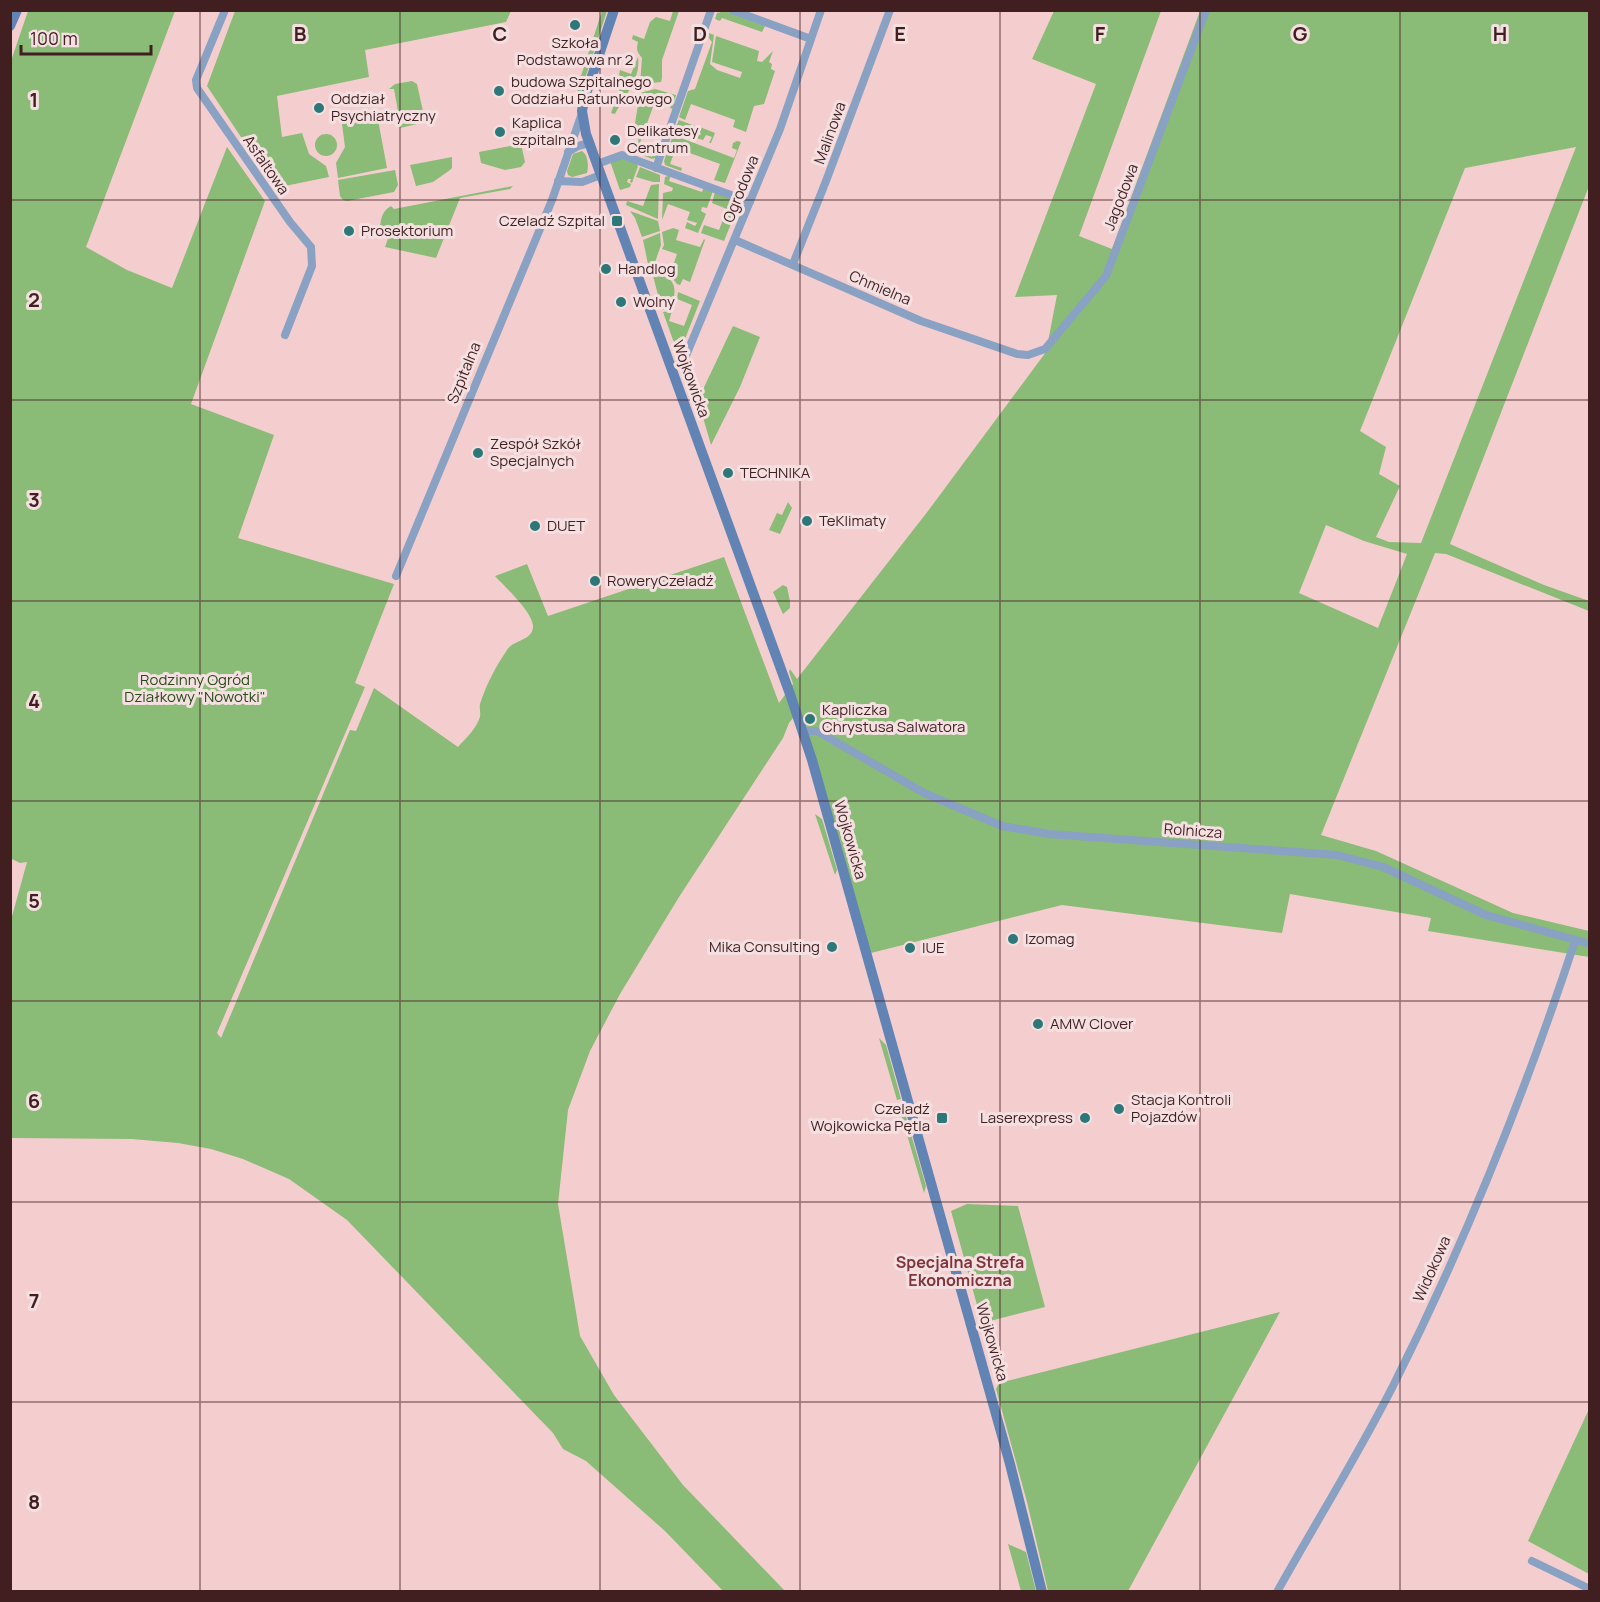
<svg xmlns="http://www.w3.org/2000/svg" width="1600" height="1602" viewBox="0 0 1600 1602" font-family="Manrope,sans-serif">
<rect width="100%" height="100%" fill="#f4cece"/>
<path fill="#8abb77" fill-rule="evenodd" d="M 28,11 L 175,11 L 86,247 L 127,270 L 172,288 L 227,147 L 265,201 L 191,404 L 274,435 L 238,538 L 394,584 L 355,683 L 365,687 L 217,1033 L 221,1038 L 350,730 L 356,731 L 374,688 L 458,747 C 466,738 476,729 480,717 C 481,713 479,708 480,704 C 486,685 496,666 507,650 C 513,640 532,641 533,627 C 534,613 505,587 495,576 L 527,564 L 548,616 L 724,557 L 779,703 L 793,684 L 789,672 L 790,669 L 797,679 L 928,511 L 1046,352 L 1057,295 L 1015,297 L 1096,84 L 1032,59 L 1054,11 L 1161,11 L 1079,236 L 1112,249 L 1200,11 L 1589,11 L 1589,186 L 1450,544 L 1544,585 L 1589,601 L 1589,611 L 1446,554 L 1435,553 L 1321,835 L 1376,851 L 1513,913 L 1589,931 L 1589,957 L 1428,931 L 1431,918 L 1290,894 L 1282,933 L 1062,905 L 867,954 L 798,715 L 800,709 L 789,723 L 783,738 L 679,897 L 620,994 L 590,1051 L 568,1110 L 558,1204 L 580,1336 L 614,1395 L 683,1485 L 785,1591 L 723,1591 L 665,1531 L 586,1461 L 563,1449 L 553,1433 L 347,1220 L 289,1179 L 243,1159 L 211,1149 L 178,1143 L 132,1139 L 11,1138 L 11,920 L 27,862 L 20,863 L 10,858 L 11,61 ZM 1576,147 L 1421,543 L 1389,542 L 1376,537 L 1400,486 L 1379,474 L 1386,447 L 1360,431 L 1465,168 ZM 1326,525 L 1364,541 L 1407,554 L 1378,628 L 1299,593 Z
M 235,11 L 235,10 L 511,11 L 506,22 L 365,50 L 369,77 L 277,96 L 282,137 L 302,133 L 309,154 L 326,166 L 329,177 L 275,188 L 207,86 Z
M 602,11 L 607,11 L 578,100 L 576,99 L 580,79 Z
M 673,11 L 679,11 L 662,60 L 662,78 L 661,82 L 640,84 L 642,58 C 637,52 636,50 638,42 L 632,39 L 633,35 L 644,39 L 650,22 L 656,17 L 670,21 Z
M 725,11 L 765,26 L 762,32 L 722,18 L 720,21 L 715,19 L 717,13 Z
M 709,33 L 714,35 L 710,64 L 717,70 L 740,78 L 742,72 L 712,62 L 716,36 L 759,51 L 757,61 L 762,62 L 773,51 L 769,62 L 772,64 L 771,69 L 775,71 L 764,104 L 754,106 L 746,132 L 733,127 L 735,120 L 691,104 L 685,120 L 679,117 L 688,91 L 695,89 L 712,42 L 708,37 Z
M 638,57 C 641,79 624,96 615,114 L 611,113 L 620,88 L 603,81 L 604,78 L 622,85 L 623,77 L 619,75 L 620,70 L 631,74 Z
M 412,81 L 417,84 L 424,116 L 421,123 L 400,128 L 402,124 L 408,123 L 408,116 L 399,117 L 394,89 L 389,89 L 395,84 Z
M 655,89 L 676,95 L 673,109 L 670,108 L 673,98 L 658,93 L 637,151 L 652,157 L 655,149 L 659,150 L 656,158 L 652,159 L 637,153 L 639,134 L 633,135 L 640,93 Z
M 376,109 L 387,168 L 338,178 L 336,163 L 345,147 L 342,124 L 361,120 L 361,116 Z
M 679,120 L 698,127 L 696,134 L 700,135 L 701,134 L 699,130 L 700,127 L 715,133 L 711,143 L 709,143 L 712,137 L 706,135 L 703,140 L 692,137 L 695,131 L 684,127 L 679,132 L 675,129 Z
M315 145a11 11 0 1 1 22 0a11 11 0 1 1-22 0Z
M 673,135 L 734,158 L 737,150 L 732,148 L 733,143 L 737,141 L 741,142 L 725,183 L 714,180 L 720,164 L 676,148 L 670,164 L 682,168 L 681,171 L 665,165 L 664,161 Z
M 521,144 L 525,162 L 521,167 L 505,170 L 481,163 L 479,152 Z
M 582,151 C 588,155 589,166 587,173 L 572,177 L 568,175 L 567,171 L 573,154 Z
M 452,157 L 452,168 L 450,170 L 433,182 L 416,186 L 410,165 Z
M 621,158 L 634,161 L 638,166 L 632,183 L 630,182 L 631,179 L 628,179 L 627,182 L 631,184 L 630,187 L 620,190 L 610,161 Z
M 640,167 L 660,175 L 660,182 L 653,182 L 636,177 Z
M 395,170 L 398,185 L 394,192 L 347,201 L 343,200 L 340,196 L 338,180 Z
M 671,175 L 669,181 L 702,192 L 704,187 L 713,191 L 707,208 L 702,207 L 701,211 L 706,214 L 698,233 L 685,228 L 687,222 L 695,226 L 697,223 L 687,220 L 690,212 L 668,204 L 662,220 L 663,193 L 672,191 L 673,188 L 664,184 L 665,177 Z
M 659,184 L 658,219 L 626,205 L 627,201 L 643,206 L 651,185 Z
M 513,186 L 510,189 L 460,198 L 436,258 L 385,247 L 389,236 L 386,235 L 380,227 C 381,218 382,211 391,206 L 394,209 Z
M 715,192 L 737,200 L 739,204 L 724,241 L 701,233 L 704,225 L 719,230 L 727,209 L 712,203 Z
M 630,211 L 658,221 L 660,231 L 642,237 L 635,218 Z
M 673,228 L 679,230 L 676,240 L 700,247 L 704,239 L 705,240 L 690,282 L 683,279 L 680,285 L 677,284 L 670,275 L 677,254 L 662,249 L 664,245 L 662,232 Z
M 660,233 L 661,245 L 653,268 L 649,269 L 643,240 Z
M 652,272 C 676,277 678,287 671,308 L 662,310 Z
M 678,292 L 700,301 L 681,349 L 673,340 L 663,312 L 672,311 L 669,321 L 684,326 L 692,305 L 677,299 Z
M 733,326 L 760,337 L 740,387 L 711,445 L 698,400 Z
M 788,502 L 792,508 L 780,534 L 769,530 L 777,513 L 782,515 Z
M 783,585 L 787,587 L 790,601 L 790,608 L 783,614 L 773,592 Z
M 815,814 L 822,819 L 837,870 L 835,875 Z
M 879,1038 L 886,1045 L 901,1099 L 897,1100 Z
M 902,1103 L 926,1186 L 924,1193 L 898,1104 Z
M 967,1204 L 1018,1206 L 1045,1307 L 982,1323 L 951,1211 Z
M 1280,1312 L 1128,1591 L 1048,1591 L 1027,1502 L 996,1389 L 999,1383 Z
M 1589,1409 L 1589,1574 L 1528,1541 Z
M 1008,1544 L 1026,1552 L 1036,1591 L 1021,1591 Z"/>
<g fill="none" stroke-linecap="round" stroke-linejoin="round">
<path stroke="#89a1c2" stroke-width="8" d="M 225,10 L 196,80 L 197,88 L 290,222 L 311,247 L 312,266 L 285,335
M 732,10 L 811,39
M 568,152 L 578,146 L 590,143
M 597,164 L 622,155 L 750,202
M 656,168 L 711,10
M 558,181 L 582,182 L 601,175
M 735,240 L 921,321 L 1017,354 L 1028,355 L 1045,349 L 1106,276 L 1206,10
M 793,264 L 826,181 L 890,10
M 671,368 L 681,363 L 685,358 L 780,129 L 821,10
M 396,576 L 552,200 L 582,113
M 803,731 L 817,731 L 924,793 L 1002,826 L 1049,834 L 1337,855 L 1383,867 L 1486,915 L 1590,944
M 1532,1561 L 1590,1589
M 1277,1592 C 1315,1524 1358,1455 1393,1386 C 1465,1243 1525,1093 1575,941"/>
<path stroke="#6284b5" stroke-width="10" d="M 614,10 L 584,100 L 582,111 L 586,134 L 790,694 L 812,760 L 1010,1464 L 1042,1592
M 10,26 L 17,10"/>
</g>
<path fill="none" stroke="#411f21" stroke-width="1.5" stroke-opacity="0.55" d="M 200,10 L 200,1592M 400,10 L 400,1592M 600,10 L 600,1592M 800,10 L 800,1592M 1000,10 L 1000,1592M 1200,10 L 1200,1592M 1400,10 L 1400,1592M 10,200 L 1590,200M 10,400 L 1590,400M 10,601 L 1590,601M 10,801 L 1590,801M 10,1001 L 1590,1001M 10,1202 L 1590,1202M 10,1402 L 1590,1402"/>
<g fill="#2d7778" stroke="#f4e0e1" stroke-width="2">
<circle cx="575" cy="25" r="6"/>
<circle cx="499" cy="91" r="6"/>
<circle cx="319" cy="108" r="6"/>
<circle cx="500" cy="132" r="6"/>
<circle cx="615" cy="140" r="6"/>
<rect x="611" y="215" width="12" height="12" rx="3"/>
<circle cx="349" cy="231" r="6"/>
<circle cx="606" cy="269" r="6"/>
<circle cx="621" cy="302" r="6"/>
<circle cx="478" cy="453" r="6"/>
<circle cx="728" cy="473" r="6"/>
<circle cx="807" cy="521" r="6"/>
<circle cx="535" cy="526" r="6"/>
<circle cx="595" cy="581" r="6"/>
<circle cx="810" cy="719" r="6"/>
<circle cx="1013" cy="939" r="6"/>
<circle cx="832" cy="947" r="6"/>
<circle cx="910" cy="948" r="6"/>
<circle cx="1038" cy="1024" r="6"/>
<circle cx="1119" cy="1109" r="6"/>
<rect x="936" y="1112" width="12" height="12" rx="3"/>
<circle cx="1085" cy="1118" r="6"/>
</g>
<g text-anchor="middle" stroke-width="6" stroke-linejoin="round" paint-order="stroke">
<g font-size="15" fill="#411f21" stroke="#f4e0e1" text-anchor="start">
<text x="575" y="48" text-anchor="middle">Szkoła<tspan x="575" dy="17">Podstawowa nr 2</tspan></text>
<text x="511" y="87">budowa Szpitalnego<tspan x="511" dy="17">Oddziału Ratunkowego</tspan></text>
<text x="331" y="104">Oddział<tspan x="331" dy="17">Psychiatryczny</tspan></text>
<text x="512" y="128">Kaplica<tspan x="512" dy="17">szpitalna</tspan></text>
<text x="627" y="136">Delikatesy<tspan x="627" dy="17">Centrum</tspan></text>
<text x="605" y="226" text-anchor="end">Czeladź Szpital</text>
<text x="361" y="236">Prosektorium</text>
<text x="618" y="274">Handlog</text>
<text x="633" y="307">Wolny</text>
<text x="490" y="449">Zespół Szkół<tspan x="490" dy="17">Specjalnych</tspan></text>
<text x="740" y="478">TECHNIKA</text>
<text x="819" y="526">TeKlimaty</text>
<text x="547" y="531">DUET</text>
<text x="607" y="586">RoweryCzeladź</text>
<text x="822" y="715">Kapliczka<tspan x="822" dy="17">Chrystusa Salwatora</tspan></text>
<text x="1025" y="944">Izomag</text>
<text x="820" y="952" text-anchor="end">Mika Consulting</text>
<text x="922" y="953">IUE</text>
<text x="1050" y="1029">AMW Clover</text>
<text x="1131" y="1105">Stacja Kontroli<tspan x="1131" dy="17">Pojazdów</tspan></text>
<text x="930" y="1114" text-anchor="end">Czeladź<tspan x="930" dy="17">Wojkowicka Pętla</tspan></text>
<text x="1073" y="1123" text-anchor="end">Laserexpress</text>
</g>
<g font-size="15" fill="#411f21" stroke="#f4e0e1">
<text transform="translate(830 133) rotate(-70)" y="5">Malinowa</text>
<text transform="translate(266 165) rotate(55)" y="5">Asfaltowa</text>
<text transform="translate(741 189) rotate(-68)" y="5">Ogrodowa</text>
<text transform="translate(1121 197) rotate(-69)" y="5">Jagodowa</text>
<text transform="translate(880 288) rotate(23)" y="5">Chmielna</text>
<text transform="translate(464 373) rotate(-68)" y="5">Szpitalna</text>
<text transform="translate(691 379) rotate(70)" y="5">Wojkowicka</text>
<text transform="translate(1193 831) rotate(4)" y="5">Rolnicza</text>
<text transform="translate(850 840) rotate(74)" y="5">Wojkowicka</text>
<text transform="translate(1432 1269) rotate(-66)" y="5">Widokowa</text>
<text transform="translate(992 1342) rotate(74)" y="5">Wojkowicka</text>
</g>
<g font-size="15" fill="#264b15" stroke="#f4e0e1">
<text x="195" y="685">Rodzinny Ogród<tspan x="195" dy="17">Działkowy "Nowotki"</tspan></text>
</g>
<g font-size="16" font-weight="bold" fill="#81333b" stroke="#f4e0e1">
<text x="960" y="1268">Specjalna Strefa<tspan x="960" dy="18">Ekonomiczna</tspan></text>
</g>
</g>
<g font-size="20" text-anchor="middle" font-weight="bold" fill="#411f21" stroke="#f4e0e1" stroke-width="6" stroke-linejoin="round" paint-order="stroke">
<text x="300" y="41">B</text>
<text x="500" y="41">C</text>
<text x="700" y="41">D</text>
<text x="900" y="41">E</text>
<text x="1100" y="41">F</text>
<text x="1300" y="41">G</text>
<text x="1500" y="41">H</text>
<text x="34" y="107">1</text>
<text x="34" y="307">2</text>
<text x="34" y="507">3</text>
<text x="34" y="708">4</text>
<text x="34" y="908">5</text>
<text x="34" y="1108">6</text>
<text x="34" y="1308">7</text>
<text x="34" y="1509">8</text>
</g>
<rect width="1600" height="1602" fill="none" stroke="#411f21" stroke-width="24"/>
<path d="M21 45v9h130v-9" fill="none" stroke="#411f21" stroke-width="3"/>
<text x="30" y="45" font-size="18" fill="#411f21" stroke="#f4e0e1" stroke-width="4.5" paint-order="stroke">100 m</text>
</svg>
